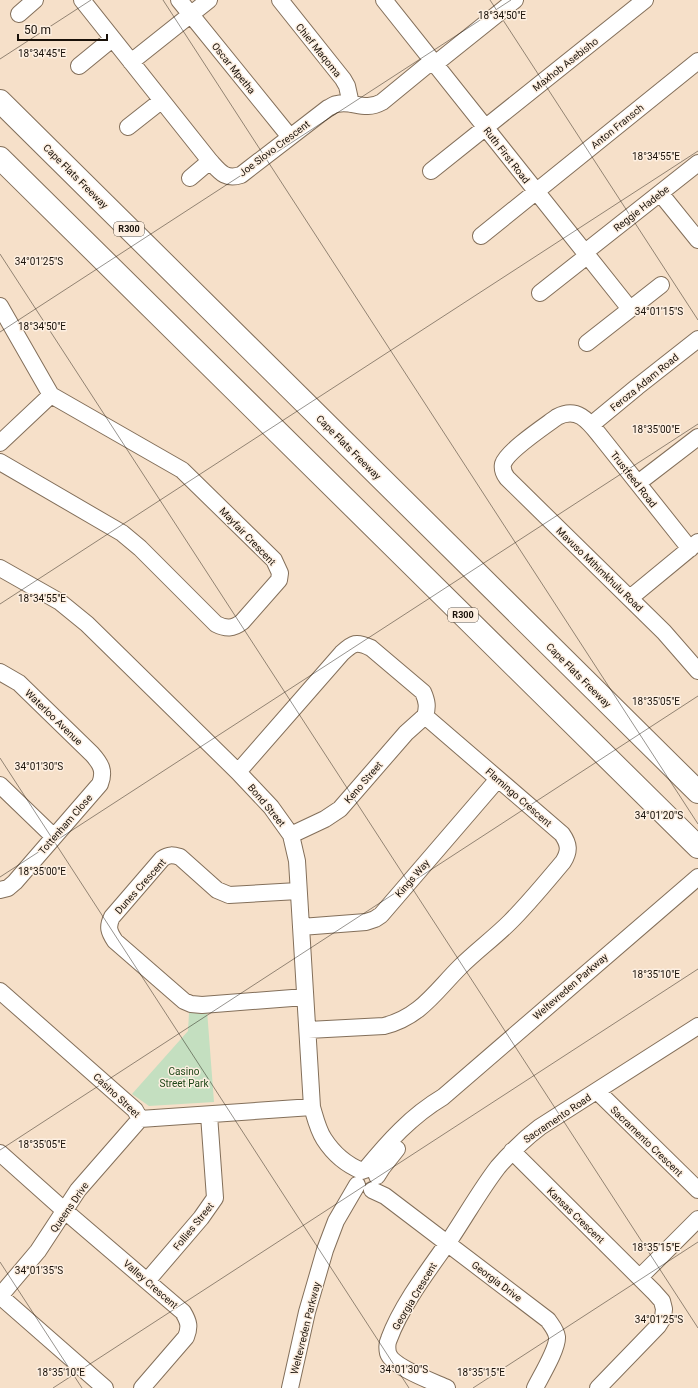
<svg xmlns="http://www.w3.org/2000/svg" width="698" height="1388" viewBox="0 0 698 1388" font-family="Roboto,sans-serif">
<rect width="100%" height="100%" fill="#f6e0c9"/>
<path fill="#c4dfc0" d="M 192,1009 L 207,1010 L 214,1102 L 149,1106 L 132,1094 L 188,1031 L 189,1013 Z"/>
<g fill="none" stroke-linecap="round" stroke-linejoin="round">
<g stroke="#836f5a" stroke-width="18">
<path id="minor" d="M 82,0 L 210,161 C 220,172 225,180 241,175 L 328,108 C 331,107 334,104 337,104 C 353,100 364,112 382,102 L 432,61
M 179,0 L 290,137
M 280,0 L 343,79 L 347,86 L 351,104
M 384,0 L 630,309
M 19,14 L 35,0
M 131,62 L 209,0
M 435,64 L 515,0
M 79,66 L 112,39
M 128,127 L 161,101
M 431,171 L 645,0
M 190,178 L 210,161
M 660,193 L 698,240
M 481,236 L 698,61
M 584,253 L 698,163
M 540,293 L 587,256
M 0,306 L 51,395
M 587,343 L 661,285
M 591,425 L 637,387 L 698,339
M 0,443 L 51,395
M 0,462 L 122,533 L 140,548 L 216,624 C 226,629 233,629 242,622 L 279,580 L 280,573 L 274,560 L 182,470 L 51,395
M 638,483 L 698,437
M 690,549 L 601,437 C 589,422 578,406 557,417 C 545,426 507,451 503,464 C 502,469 504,474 507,478 L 664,632 L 698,671
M 0,568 L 60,602 L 87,624 L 238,772 L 271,807 L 291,835 L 297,861 L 312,1107 C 315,1117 318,1130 324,1139 C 333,1153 347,1165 362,1171
M 630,598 L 698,542
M 0,672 L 19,683 L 92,754 C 101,764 105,771 100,784 L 15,882 L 8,888 L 0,890
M 238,772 L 342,653 C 353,643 356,641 371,648 L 423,692 C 427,701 428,707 425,716 L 562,834 C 569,844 570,851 563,862 C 546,882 529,903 510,922 C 494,938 476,951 460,967 C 435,992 420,1017 384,1026 L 308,1030
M 0,785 L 54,837
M 291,835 L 325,819 L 340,809 L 406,733 L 425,716
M 298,891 L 229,895 L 217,890 L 180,857 C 173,855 169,854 162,859 L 112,917 C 107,927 109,932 115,941 L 184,1001 L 191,1004 L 202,1005 L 305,997
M 301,927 L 366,922 L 375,919 L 381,915 L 498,779
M 0,991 L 135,1110 L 140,1119
M 597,1091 L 698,1190
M 140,1119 L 312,1107
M 512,1151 L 654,1292 L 662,1301 L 664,1309 L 663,1318 L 658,1326 L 598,1388
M 0,1153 L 65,1211 L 183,1312 C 189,1322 190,1327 186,1337 L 142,1388
M 365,1170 C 388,1142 411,1116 443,1097 L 698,877
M 377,1176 L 382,1168 L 397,1149
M 372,1190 L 385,1196 L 548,1320 C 552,1326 556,1330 557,1337 C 558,1348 541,1376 535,1388
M 640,1277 L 698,1219
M 147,1281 L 201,1218 L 215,1198 L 209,1115
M 0,1296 L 38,1251 L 78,1190 L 140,1119
M 0,1296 L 105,1388
M 290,1388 L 307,1312 L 325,1250 L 336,1221 L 357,1185
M 447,1388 C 434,1382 392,1367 388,1353 C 387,1348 387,1343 389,1339 C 402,1304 430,1268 451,1238 C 467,1214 481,1189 498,1167 C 511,1152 524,1139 540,1127 L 698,1026"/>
</g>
<g stroke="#836f5a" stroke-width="24">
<path id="highway" d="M 0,101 L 698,792
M 0,158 L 698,847"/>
</g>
<use href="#minor" stroke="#fff" stroke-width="16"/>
<use href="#highway" stroke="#fff" stroke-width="22"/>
</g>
<path fill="none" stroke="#191109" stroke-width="1" stroke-opacity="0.45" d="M 163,0 L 698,824M 490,0 L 698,320M 0,59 L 91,0M 0,254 L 698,1328M 0,332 L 511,0M 0,604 L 698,151M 0,758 L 409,1388M 0,877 L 698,424M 0,1150 L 698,696M 0,1262 L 82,1388M 53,1388 L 698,969M 473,1388 L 698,1242"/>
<g text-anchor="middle" stroke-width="3" stroke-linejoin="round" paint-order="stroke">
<g fill="#fdefe1" stroke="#5d544a" stroke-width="1">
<rect x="114" y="222" width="30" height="14" rx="3"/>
<rect x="448" y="608" width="30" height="14" rx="3"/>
</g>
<g font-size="9" font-weight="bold" fill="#191109">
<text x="129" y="232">R300</text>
<text x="463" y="618">R300</text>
</g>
<g font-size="10" fill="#191109" stroke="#fdefe1">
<text transform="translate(319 50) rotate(51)" y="4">Chief Maqoma</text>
<text transform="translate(565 64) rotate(-38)" y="4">Maxhob Asebisho</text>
<text transform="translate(234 68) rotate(51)" y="4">Oscar Mpetha</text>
<text transform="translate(617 126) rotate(-39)" y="4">Anton Fransch</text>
<text transform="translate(274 148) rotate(-37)" y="4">Joe Slovo Crescent</text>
<text transform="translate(507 155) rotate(52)" y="4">Ruth First Road</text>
<text transform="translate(76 176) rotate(45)" y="4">Cape Flats Freeway</text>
<text transform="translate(641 208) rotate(-38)" y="4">Reggie Hadebe</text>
<text transform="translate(644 382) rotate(-39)" y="4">Feroza Adam Road</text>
<text transform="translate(349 447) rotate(45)" y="4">Cape Flats Freeway</text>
<text transform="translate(634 479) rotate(52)" y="4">Trustfeed Road</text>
<text transform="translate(248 536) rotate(46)" y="4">Mayfair Crescent</text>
<text transform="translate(600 569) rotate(44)" y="4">Mavuso Mthimkhulu Road</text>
<text transform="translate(579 675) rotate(45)" y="4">Cape Flats Freeway</text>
<text transform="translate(54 717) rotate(44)" y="4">Waterloo Avenue</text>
<text transform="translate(363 782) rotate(-49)" y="4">Keno Street</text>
<text transform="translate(519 797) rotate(41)" y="4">Flamingo Crescent</text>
<text transform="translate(267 805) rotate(50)" y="4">Bond Street</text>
<text transform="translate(65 824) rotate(-49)" y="4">Tottenham Close</text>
<text transform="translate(412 878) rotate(-49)" y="4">Kings Way</text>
<text transform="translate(140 886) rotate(-48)" y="4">Dunes Crescent</text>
<text transform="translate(570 986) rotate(-41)" y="4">Weltevreden Parkway</text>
<text transform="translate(117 1095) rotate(43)" y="4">Casino Street</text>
<text transform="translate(557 1118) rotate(-34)" y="4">Sacramento Road</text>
<text transform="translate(647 1141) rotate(44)" y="4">Sacramento Crescent</text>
<text transform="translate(69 1207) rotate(-55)" y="4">Queens Drive</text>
<text transform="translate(576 1215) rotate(44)" y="4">Kansas Crescent</text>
<text transform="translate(193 1226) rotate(-51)" y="4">Follies Street</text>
<text transform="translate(497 1281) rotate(37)" y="4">Georgia Drive</text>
<text transform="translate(151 1284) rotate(41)" y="4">Valley Crescent</text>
<text transform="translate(414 1296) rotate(-59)" y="4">Georgia Crescent</text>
<text transform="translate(305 1328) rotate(-76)" y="4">Weltevreden Parkway</text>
</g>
<g font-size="10" fill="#1e4718" stroke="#fdefe1">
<text x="184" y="1075">Casino<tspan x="184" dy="12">Street Park</tspan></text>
</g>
</g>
<g font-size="10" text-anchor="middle" fill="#191109" stroke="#fdefe1" stroke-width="3" stroke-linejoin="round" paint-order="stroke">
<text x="502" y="19">18°34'50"E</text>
<text x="42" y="57">18°34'45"E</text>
<text x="656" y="160">18°34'55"E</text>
<text x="39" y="265">34°01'25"S</text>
<text x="659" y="315">34°01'15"S</text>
<text x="42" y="330">18°34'50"E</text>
<text x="656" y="433">18°35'00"E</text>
<text x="42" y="602">18°34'55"E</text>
<text x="656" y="705">18°35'05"E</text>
<text x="39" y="770">34°01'30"S</text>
<text x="659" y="819">34°01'20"S</text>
<text x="42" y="875">18°35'00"E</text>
<text x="656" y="978">18°35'10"E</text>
<text x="42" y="1148">18°35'05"E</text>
<text x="656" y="1251">18°35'15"E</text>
<text x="39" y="1274">34°01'35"S</text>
<text x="659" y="1323">34°01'25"S</text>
<text x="404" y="1373">34°01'30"S</text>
<text x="61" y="1376">18°35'10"E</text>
<text x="481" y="1376">18°35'15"E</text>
</g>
<path d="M18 34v6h89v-6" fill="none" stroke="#191109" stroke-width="2"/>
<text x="24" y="34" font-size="12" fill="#191109" stroke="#fdefe1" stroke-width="3" paint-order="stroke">50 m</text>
</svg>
